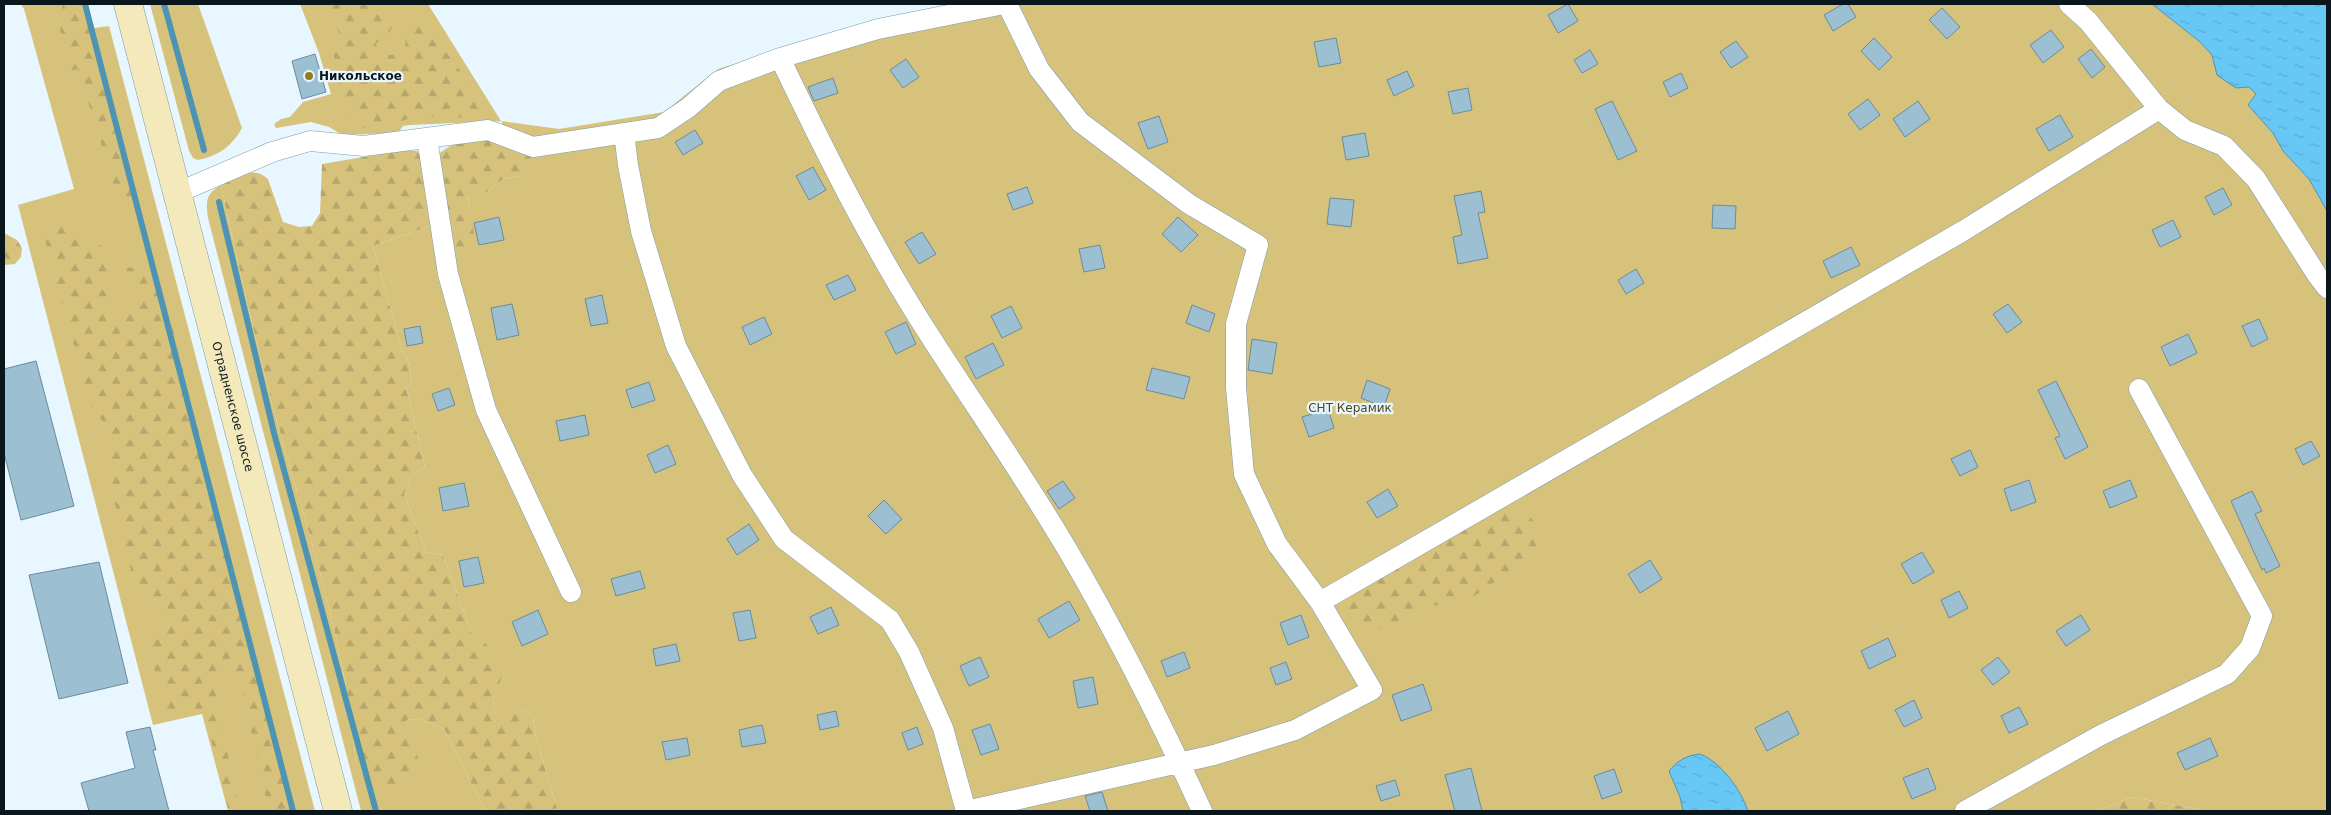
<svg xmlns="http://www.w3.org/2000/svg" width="2331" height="815" viewBox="0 0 2331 815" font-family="'DejaVu Sans',sans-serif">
<defs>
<pattern id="forest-firs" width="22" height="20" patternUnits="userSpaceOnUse" patternTransform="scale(1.25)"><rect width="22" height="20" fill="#d7c27c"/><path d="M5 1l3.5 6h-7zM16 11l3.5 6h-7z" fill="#b7a66b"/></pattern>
<pattern id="water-ripples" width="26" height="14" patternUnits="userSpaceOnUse" patternTransform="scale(1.25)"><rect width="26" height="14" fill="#68c8f5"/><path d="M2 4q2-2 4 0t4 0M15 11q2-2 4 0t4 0" fill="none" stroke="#59abd2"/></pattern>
</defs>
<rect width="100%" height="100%" fill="#e8f7ff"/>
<path fill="#d7c27c" d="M 21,4 L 87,4 L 94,28 L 109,26 L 315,811 L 228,811 L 202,714 L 153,725 L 18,205 L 74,189 L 24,9 Z
M 150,4 L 198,4 L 242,128 C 232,146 219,156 198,160 L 193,158 L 189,151 Z
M 300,4 L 428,4 L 501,121 L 559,129 L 664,112 L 718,69 L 789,47 L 970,4 L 2152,4 L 2199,41 L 2212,55 L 2218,75 L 2249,87 L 2256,94 L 2248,105 L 2273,133 L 2283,151 L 2309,179 L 2327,211 L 2327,811 L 2198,811 L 2198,809 L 2131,797 L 2098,811 L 558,811 L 536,738 L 533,717 L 522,710 L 496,714 L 493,701 L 497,689 L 472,634 L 443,555 L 426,552 L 404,494 L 412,476 L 425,467 L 406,387 L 412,383 L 407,357 L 403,353 L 373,246 L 435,224 L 471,219 L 468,196 L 487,192 L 503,179 L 518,176 L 502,140 L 502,121 L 410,125 L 403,126 L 398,133 L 342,135 L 329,127 L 311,122 L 276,128 L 274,124 L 281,119 L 290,117 L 303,102 L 331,94 L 319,53 Z
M 221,185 C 239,268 257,351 280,432 C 311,542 347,650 356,764 L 412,741 L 406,720 L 419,719 L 444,729 L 485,811 L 361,811 L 208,218 C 206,202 205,194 221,185 Z"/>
<path fill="url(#forest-firs)" d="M 62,4 L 82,4 L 133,186 L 133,196 L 128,204 L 119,202 L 78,69 L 69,71 L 60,30 L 63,20 Z
M 327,4 L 380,4 L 393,24 L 391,30 L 376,44 L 380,53 L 392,55 L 404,49 L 406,43 L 398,25 L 402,22 L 426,26 L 489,108 L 489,113 L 479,117 L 442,118 L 419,114 L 390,126 L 363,128 L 351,116 L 336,77 L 333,46 L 339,33 Z
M 486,135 L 530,152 L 532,167 L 518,176 L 503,179 L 487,192 L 468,197 L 476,247 L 466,256 L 454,249 L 438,154 L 450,146 Z
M 405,150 L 417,151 L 424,160 L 435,224 L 373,246 L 403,353 L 407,357 L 412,383 L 406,387 L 425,467 L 412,476 L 404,494 L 426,552 L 443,555 L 472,634 L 484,640 L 502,676 L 493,701 L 496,713 L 522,710 L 533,717 L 536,738 L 558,811 L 485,811 L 444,729 L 419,719 L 406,720 L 420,764 L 405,782 L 384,787 L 356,764 C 347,650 311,542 280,432 C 257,351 239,268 221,185 C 237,177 252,165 268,179 L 283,222 L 299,227 L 312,226 L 320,213 L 322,164 Z
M 58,220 C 66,227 72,236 82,240 C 88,243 103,244 107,249 C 121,263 99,295 113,312 L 130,309 C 139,292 131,285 126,268 L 146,266 L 154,272 L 163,289 L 294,811 L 269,811 L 238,673 L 232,665 L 222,670 C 209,698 230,760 237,791 L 237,801 L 233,808 L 228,808 L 204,711 L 195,709 L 172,713 L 165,707 L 149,652 C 154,638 172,622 160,606 L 145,602 L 136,591 L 105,462 L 111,445 L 110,431 L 91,406 L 86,394 L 69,326 L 71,312 L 68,307 L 60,302 L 43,231 L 49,223 Z
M 4,233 L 17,240 L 22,248 L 21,257 L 15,264 L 4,265 Z
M 1516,511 L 1525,512 C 1558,541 1525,561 1500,578 C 1491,584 1482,592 1472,597 C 1456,604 1436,604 1420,609 C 1405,614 1390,629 1374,629 C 1359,628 1352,613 1345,601 L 1353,592 L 1478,521 Z
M 2131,797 L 2198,809 L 2198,811 L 2098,811 Z"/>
<path fill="url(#water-ripples)" stroke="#4c93b4" d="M 2152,4 L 2327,4 L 2327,211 L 2309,179 L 2283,151 L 2273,133 L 2248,105 L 2256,94 L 2249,87 L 2236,88 L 2217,75 L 2212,55 L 2199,41 Z
M 1700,754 C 1721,762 1741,790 1748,811 L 1683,811 L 1680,797 L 1669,771 C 1677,761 1687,755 1700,754 Z"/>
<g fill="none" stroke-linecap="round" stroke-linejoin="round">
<path stroke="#4c93b4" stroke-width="6" d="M 85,4 L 293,811
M 164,4 L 204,150
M 219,202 L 274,433 L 376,811"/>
</g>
<path fill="#9cc0d2" stroke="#698b9c" d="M 1568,4 L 1578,21 L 1558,33 L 1548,15 Z
M 1843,4 L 1848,4 L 1856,17 L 1833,31 L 1824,15 Z
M 1942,8 L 1960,27 L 1947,39 L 1929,20 Z
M 2051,30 L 2064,47 L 2043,63 L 2030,45 Z
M 1336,38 L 1341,63 L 1319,67 L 1314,42 Z
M 1874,38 L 1892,57 L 1879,70 L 1861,51 Z
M 1736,41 L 1748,57 L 1731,68 L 1720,52 Z
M 2091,49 L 2105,67 L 2092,78 L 2078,59 Z
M 1590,50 L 1598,64 L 1582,73 L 1574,60 Z
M 315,54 L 326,92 L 302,99 L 292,61 Z
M 906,59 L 919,77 L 903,88 L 890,70 Z
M 1407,71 L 1414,86 L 1394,96 L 1387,80 Z
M 1681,73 L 1688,88 L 1670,97 L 1663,82 Z
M 833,78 L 838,93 L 814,101 L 808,87 Z
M 1468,88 L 1472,110 L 1453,114 L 1448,92 Z
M 1868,99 L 1880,115 L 1860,130 L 1848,114 Z
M 1612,101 L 1637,151 L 1618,160 L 1595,109 Z
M 1918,101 L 1930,119 L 1905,137 L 1893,119 Z
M 2060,115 L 2073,137 L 2049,151 L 2036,129 Z
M 1159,116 L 1168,142 L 1148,149 L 1138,123 Z
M 695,130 L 703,143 L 683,155 L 675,142 Z
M 1365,133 L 1369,156 L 1346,160 L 1342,137 Z
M 813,167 L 826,190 L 809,200 L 796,176 Z
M 1027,187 L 1033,203 L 1013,210 L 1007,194 Z
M 2223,188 L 2232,205 L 2214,215 L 2205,197 Z
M 1481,191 L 1485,212 L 1478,213 L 1488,258 L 1458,264 L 1453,237 L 1462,235 L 1454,196 Z
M 1330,198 L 1354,200 L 1351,227 L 1327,224 Z
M 1713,205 L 1736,206 L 1735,229 L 1712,228 Z
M 499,217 L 504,240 L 479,245 L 474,223 Z
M 1178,217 L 1198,235 L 1181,252 L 1162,234 Z
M 2173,220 L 2181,237 L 2160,247 L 2152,230 Z
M 922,232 L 936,254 L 919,264 L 905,242 Z
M 1100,245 L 1105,268 L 1084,272 L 1079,249 Z
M 1851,247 L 1860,265 L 1831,278 L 1823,261 Z
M 1636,269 L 1644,283 L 1626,294 L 1618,280 Z
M 848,275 L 856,290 L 834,300 L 826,285 Z
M 602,295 L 608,323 L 591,326 L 585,299 Z
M 512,304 L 519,335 L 497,340 L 491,308 Z
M 2008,304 L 2022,322 L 2007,333 L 1993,314 Z
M 1192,305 L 1215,314 L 1209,332 L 1186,323 Z
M 1011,306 L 1022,328 L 1002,338 L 991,316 Z
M 764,317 L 772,334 L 750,345 L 742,327 Z
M 2259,319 L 2268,339 L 2252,347 L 2242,326 Z
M 906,322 L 916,344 L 896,354 L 885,332 Z
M 420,326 L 423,343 L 407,346 L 404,329 Z
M 2188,334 L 2197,353 L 2170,366 L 2161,347 Z
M 1252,339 L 1277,343 L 1272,374 L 1248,370 Z
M 993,343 L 1004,365 L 976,379 L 965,357 Z
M 36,361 L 74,506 L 21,520 L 4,453 L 4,369 Z
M 1152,368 L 1190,377 L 1184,399 L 1146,390 Z
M 1367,380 L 1390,389 L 1384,407 L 1361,398 Z
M 2056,381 L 2088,447 L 2065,459 L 2055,438 L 2060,436 L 2038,390 Z
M 649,382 L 655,400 L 632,408 L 626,390 Z
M 449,388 L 455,405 L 438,411 L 432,394 Z
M 1328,409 L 1334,428 L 1309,437 L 1302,417 Z
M 585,415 L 589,435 L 560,441 L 556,421 Z
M 2311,441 L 2320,456 L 2303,465 L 2295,449 Z
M 668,445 L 676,464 L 655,473 L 647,455 Z
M 1970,450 L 1978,467 L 1960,476 L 1951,459 Z
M 2029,480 L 2036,502 L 2011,511 L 2004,489 Z
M 2130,480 L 2137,497 L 2110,508 L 2103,491 Z
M 1063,481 L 1075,498 L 1059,509 L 1047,491 Z
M 464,483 L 469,506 L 443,511 L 439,488 Z
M 1388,489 L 1398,506 L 1377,518 L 1367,502 Z
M 2252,491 L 2262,511 L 2255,514 L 2280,566 L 2266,573 L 2264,568 L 2262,570 L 2231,501 Z
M 884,500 L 902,519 L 886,534 L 868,516 Z
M 749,524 L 759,540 L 737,555 L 727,539 Z
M 1922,552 L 1934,572 L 1913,584 L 1901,564 Z
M 478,557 L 484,583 L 464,587 L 459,561 Z
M 1650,560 L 1662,579 L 1640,593 L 1628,574 Z
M 99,562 L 128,683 L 59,699 L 29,575 Z
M 640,571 L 645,588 L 616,596 L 611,579 Z
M 1959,591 L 1968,608 L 1949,618 L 1941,600 Z
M 1069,601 L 1080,620 L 1049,638 L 1038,619 Z
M 831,607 L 839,625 L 818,634 L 810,617 Z
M 538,610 L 548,634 L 522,646 L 512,622 Z
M 750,610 L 756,638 L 739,641 L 733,613 Z
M 1301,615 L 1309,637 L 1288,645 L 1280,623 Z
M 2081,615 L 2090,630 L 2066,646 L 2056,631 Z
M 1888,638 L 1896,656 L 1869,669 L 1861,651 Z
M 676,644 L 680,661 L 656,666 L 653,649 Z
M 1184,652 L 1190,668 L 1167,677 L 1161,661 Z
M 980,657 L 989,677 L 969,686 L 960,666 Z
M 1998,657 L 2010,672 L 1993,685 L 1981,670 Z
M 1286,662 L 1292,679 L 1276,685 L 1270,668 Z
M 1093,677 L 1098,704 L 1078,708 L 1073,681 Z
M 1423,684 L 1432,710 L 1401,721 L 1392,695 Z
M 1914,700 L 1922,718 L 1904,727 L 1895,710 Z
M 2019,707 L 2028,724 L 2009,733 L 2001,716 Z
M 836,711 L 839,726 L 820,730 L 817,715 Z
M 1788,711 L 1799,734 L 1767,751 L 1755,728 Z
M 990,724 L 999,749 L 981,755 L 972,730 Z
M 762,725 L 766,743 L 742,747 L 739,730 Z
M 150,727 L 156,750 L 153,750 L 169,811 L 89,811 L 81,783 L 135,768 L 126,732 Z
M 917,727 L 923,744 L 908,750 L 902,733 Z
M 687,738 L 690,755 L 666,760 L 662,742 Z
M 2210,738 L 2218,756 L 2185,770 L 2177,753 Z
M 1471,768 L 1482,811 L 1455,811 L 1445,775 Z
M 1928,768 L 1936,789 L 1912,799 L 1903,778 Z
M 1614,769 L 1622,792 L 1602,799 L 1594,776 Z
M 1395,780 L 1400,795 L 1381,801 L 1376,786 Z
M 1102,792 L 1108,811 L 1090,811 L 1085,796 Z"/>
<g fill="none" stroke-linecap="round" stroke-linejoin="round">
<g stroke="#7a9dae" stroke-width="21">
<path id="minor" d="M 2069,4 L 2088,21 L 2159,109 L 2185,130 L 2224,146 L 2256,179 L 2317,275 L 2327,288
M 780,58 C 823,148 868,238 921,322 C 969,398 1021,471 1067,549 C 1117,634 1161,722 1202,811
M 624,133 L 628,165 L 641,231 L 676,346 L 742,475 L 784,539 L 890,620 L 909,652 L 943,728 L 966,811
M 427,138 L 448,274 L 486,410 L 571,592
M 177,193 L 272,152 L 310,141 L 364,146 L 488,130 L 533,147 L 658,128 L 688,108 L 719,81 L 780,58 L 878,29 L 1004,4
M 1320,602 L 1963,231 L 2159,109
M 966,811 L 1214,755 L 1295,730 L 1372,690 L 1320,602 L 1277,544 L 1244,474 L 1236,388 L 1236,324 L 1258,245 L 1189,204 L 1080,122 L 1039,69 L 1007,4
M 1965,811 L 2101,735 L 2227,674 L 2250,648 L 2262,616 L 2139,389"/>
</g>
<g stroke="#7a9dae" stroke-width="29">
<g id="secondary">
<path id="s1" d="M 128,4 L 338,811"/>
</g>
</g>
<use href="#minor" stroke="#fff" stroke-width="20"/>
<use href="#secondary" stroke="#f4e9bb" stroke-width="28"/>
</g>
<circle fill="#937b22" stroke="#e8f7ff" stroke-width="2" cx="309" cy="76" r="5"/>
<g text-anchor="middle" stroke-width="4.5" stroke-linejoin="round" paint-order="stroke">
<g font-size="12" font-weight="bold" fill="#09171d" stroke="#e8f7ff" text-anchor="start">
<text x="319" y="80">Никольское</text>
</g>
<g font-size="12" fill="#09171d" stroke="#e8f7ff">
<text dy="4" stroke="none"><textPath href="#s1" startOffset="416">Отрадненское шоссе</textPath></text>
</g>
<g font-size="12" fill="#514620" stroke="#e8f7ff">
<text x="1350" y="412">СНТ Керамик</text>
</g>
</g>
<rect width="2331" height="815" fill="none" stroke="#09171d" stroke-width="10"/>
</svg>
